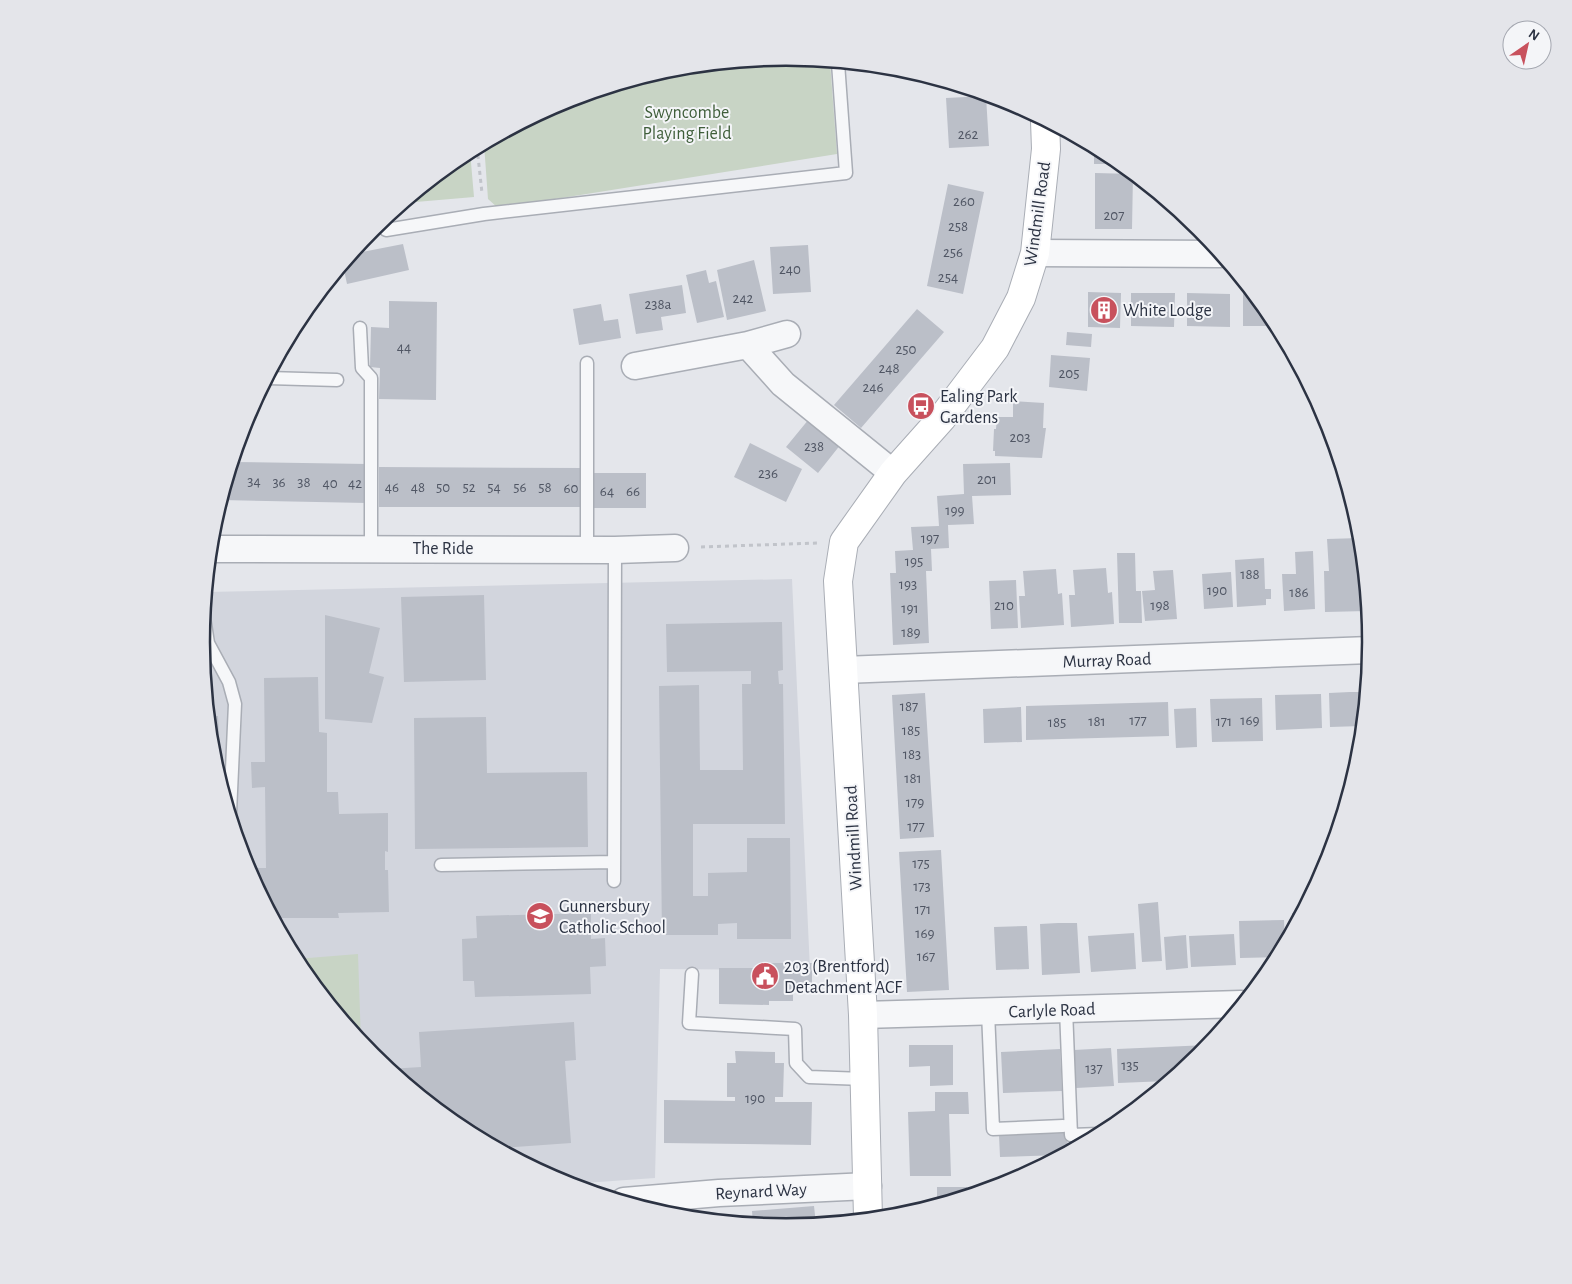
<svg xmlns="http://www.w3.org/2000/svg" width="1572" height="1284" viewBox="0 0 1572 1284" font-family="'Alegreya Sans',sans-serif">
<rect width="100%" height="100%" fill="#e4e6eb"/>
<path fill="#d2d5dd" d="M 792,579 L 810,970 L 660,969 L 655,1178 L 570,1184 L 562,1182 L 461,1128 L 372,1055 L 300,966 L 246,865 L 213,756 L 202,642 L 206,592 Z"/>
<path fill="#c8d4c5" d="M 786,58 L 830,62 L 837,154 L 498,208 L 488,199 L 484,144 L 563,102 L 672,69 Z
M 470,151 L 474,197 L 404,203 L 462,156 Z
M 358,954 L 361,1041 L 296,959 Z"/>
<path fill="#bbbfc8" d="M 951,84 L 968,89 L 968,90 L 952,91 Z
M 986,96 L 989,146 L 949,148 L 946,98 Z
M 1094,147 L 1111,156 L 1121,164 L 1094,164 Z
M 1095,173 L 1133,174 L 1132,229 L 1095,229 Z
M 948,184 L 984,192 L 963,294 L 927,286 Z
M 403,244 L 409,270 L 347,284 L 343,265 L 352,254 Z
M 808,245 L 811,292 L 773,294 L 770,247 Z
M 754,260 L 766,311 L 727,320 L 717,270 Z
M 706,270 L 709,283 L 716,281 L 724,317 L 697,323 L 686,275 Z
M 682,285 L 686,313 L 661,317 L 663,330 L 636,334 L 629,294 Z
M 1088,292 L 1121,293 L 1120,328 L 1088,327 Z
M 1131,293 L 1175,293 L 1174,327 L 1131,326 Z
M 1187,293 L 1230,294 L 1230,327 L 1187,326 Z
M 1243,293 L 1252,293 L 1277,326 L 1243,326 Z
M 389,301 L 437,302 L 436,400 L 379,399 L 380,368 L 370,367 L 371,327 L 389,328 Z
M 601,304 L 604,321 L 618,319 L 621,338 L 579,345 L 573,309 Z
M 917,309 L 944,332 L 861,428 L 834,405 Z
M 1067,332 L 1092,334 L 1091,347 L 1066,345 Z
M 1051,355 L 1090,358 L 1087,391 L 1049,387 Z
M 1013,401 L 1044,403 L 1043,428 L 1046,428 L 1042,458 L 995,456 L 995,451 L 993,451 L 994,429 L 996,429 L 997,417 L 1013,417 Z
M 809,419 L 841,444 L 818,473 L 786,447 Z
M 750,443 L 802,469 L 786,502 L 734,477 Z
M 233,462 L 368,464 L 367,503 L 221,500 Z
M 1010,463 L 1011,495 L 972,496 L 974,524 L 948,525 L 949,548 L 931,549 L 932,571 L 926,571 L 929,643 L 893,645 L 890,573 L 896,573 L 895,551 L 913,550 L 911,527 L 939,526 L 937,496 L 964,494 L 963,464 Z
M 379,467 L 584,468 L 584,507 L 379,507 Z
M 594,473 L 646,473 L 646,508 L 594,508 Z
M 1360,538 L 1361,569 L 1363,569 L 1367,611 L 1325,612 L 1324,571 L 1329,571 L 1327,539 Z
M 1313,551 L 1315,609 L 1284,611 L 1282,574 L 1296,574 L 1295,552 Z
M 1117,553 L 1135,553 L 1136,591 L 1141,591 L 1142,623 L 1119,623 Z
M 1264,558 L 1265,589 L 1271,589 L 1271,599 L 1266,599 L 1266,605 L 1237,607 L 1235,560 Z
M 1106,568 L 1108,593 L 1112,592 L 1114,624 L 1071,627 L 1069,595 L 1075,595 L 1073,570 Z
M 1056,569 L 1058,594 L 1062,593 L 1064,625 L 1021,628 L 1019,596 L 1025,596 L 1023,571 Z
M 1173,570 L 1177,619 L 1145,621 L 1142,591 L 1155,590 L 1153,571 Z
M 1231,572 L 1233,607 L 1204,609 L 1202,574 Z
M 1016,580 L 1018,628 L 991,629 L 989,581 Z
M 484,595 L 486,680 L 404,682 L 401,597 Z
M 325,615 L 380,628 L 369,673 L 384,677 L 372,723 L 325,719 Z
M 782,622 L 783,670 L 778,671 L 779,684 L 783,684 L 785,824 L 693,824 L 693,896 L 708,896 L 708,873 L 747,872 L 747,838 L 790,838 L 791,939 L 737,939 L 737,923 L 718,924 L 718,935 L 662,935 L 659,686 L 699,685 L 700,770 L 743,770 L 742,684 L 751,684 L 751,671 L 667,672 L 666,624 Z
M 318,677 L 319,732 L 327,733 L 327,792 L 338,792 L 339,814 L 388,813 L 388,852 L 385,851 L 385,870 L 388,870 L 389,912 L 338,913 L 339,918 L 274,918 L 254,881 L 254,868 L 266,868 L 265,787 L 252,788 L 251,762 L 265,762 L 264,678 Z
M 1350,692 L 1366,692 L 1362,726 L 1330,727 L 1329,693 Z
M 925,693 L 934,837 L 900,839 L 892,695 Z
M 1321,694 L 1322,728 L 1276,730 L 1275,695 Z
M 1262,698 L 1263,741 L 1212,742 L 1210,699 Z
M 1168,702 L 1169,736 L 1026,740 L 1026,706 Z
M 1021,707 L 1022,742 L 984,743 L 983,709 Z
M 1196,708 L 1197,747 L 1176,748 L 1174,709 Z
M 209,716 L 218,716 L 220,754 L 213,754 Z
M 486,717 L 487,773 L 587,772 L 588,847 L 415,849 L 414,718 Z
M 941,850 L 949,990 L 907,992 L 899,852 Z
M 1158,902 L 1162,961 L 1142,962 L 1138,904 Z
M 1301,912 L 1298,917 L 1292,929 L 1292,913 Z
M 591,913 L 591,939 L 605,938 L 606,966 L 590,967 L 591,994 L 475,997 L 474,981 L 463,981 L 462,939 L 477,938 L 476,916 Z
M 1284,920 L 1285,942 L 1277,957 L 1240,958 L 1239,921 Z
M 1058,923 L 1077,923 L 1080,973 L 1042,975 L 1040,924 Z
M 1027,926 L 1029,969 L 996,970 L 994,927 Z
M 1134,933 L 1136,969 L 1091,972 L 1088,936 Z
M 1234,934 L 1236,965 L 1191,967 L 1189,936 Z
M 1186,935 L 1188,968 L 1166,970 L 1164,937 Z
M 769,963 L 812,963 L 812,985 L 793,985 L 793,1001 L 769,1001 L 769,1005 L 719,1004 L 719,968 L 769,968 Z
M 574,1022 L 576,1060 L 565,1061 L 571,1143 L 499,1148 L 461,1128 L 389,1069 L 421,1067 L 419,1032 Z
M 909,1045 L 953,1045 L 953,1085 L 930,1086 L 930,1066 L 909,1067 Z
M 1208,1045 L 1199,1056 L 1168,1081 L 1118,1083 L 1117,1049 Z
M 1111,1048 L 1114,1086 L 1076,1088 L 1074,1050 Z
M 1060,1049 L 1062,1091 L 1003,1093 L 1001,1052 Z
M 735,1051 L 775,1052 L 775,1063 L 784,1063 L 783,1097 L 775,1097 L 775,1102 L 812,1102 L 811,1145 L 664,1143 L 664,1100 L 735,1101 L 735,1097 L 727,1097 L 727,1063 L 736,1063 Z
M 935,1092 L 968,1092 L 969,1114 L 949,1114 L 951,1176 L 910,1176 L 908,1112 L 935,1111 Z
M 1067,1133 L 1068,1150 L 1071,1149 L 1060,1155 L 1000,1157 L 999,1135 Z
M 937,1187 L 967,1187 L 967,1195 L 937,1204 Z
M 814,1206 L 816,1224 L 786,1226 L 782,1226 L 782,1224 L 753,1223 L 752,1211 Z"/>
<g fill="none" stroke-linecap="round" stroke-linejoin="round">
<g stroke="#a9adb5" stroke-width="15">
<path id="lane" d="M 386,230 L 484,214 L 846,173 L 838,63
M 360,328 L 362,368 L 371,378 L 371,548
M 587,363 L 587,549
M 268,378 L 337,380
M 204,618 L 208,643 L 229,682 L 235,704 L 230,813
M 441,865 L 614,862
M 614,881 L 615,550
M 692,974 L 689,1023 L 795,1029 L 796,1063 L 809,1077 L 864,1079
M 1066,1009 L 1071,1135 L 1099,1134
M 988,1012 L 993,1129 L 1063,1126"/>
</g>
<g stroke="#a9adb5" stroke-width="29">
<path id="street" d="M 1035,253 L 1220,254
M 787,334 L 748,345 L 783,384 L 893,473
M 635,366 L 748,345
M 211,549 L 615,550 L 675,548
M 843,670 L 1370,650
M 863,1015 L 1241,1004
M 624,1201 L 719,1193 L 868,1186"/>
</g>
<g stroke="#a9adb5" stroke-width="30">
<path id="secondary" d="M 868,1218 L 863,1015 L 838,581 L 844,542 L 893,473 L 942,418 L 995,348 L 1021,298 L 1035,253 L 1046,149 L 1045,121"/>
</g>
<path stroke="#c1c4ca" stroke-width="3" stroke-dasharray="4 4" stroke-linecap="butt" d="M 477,147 L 482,193
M 701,547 L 817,543"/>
<use href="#lane" stroke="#f6f7f9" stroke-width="12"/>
<use href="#street" stroke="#f6f7f9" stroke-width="26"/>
<use href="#secondary" stroke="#fff" stroke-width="28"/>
</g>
<defs>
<g id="building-disc" transform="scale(1.4375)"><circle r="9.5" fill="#c8515d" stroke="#f4f5f8"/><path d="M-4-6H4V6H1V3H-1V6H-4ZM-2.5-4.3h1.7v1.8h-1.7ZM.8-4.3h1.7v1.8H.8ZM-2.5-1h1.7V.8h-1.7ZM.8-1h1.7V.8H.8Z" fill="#fff"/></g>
<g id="bus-disc" transform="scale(1.4375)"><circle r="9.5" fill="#c8515d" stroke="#f4f5f8"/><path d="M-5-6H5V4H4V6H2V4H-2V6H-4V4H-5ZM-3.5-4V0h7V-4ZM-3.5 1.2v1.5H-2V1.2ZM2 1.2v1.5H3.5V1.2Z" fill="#fff"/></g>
<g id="school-disc" transform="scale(1.4375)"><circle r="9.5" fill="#c8515d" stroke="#f4f5f8"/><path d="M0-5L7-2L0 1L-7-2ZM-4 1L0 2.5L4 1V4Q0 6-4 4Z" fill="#fff"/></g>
<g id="civic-disc" transform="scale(1.4375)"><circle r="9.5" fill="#c8515d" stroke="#f4f5f8"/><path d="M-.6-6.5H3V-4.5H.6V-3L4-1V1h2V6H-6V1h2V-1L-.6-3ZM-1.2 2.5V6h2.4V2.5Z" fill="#fff"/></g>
</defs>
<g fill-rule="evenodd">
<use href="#building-disc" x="1104" y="310"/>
<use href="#bus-disc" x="921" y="406"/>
<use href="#school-disc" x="540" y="916"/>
<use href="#civic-disc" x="765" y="976"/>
</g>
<g text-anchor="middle" stroke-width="4" stroke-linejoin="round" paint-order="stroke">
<g font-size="15" fill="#505664">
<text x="968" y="139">262</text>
<text x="964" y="206">260</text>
<text x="1114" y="220">207</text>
<text x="958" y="231">258</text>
<text x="953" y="257">256</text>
<text x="790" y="274">240</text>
<text x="948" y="282">254</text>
<text x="743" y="303">242</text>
<text x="658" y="309">238a</text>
<text x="404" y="352">44</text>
<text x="906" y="354">250</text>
<text x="889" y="373">248</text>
<text x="1069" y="378">205</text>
<text x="873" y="392">246</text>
<text x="1020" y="442">203</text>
<text x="814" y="451">238</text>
<text x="768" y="478">236</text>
<text x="987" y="484">201</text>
<text x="254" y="486">34</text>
<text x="279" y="487">36</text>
<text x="304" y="487">38</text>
<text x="330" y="488">40</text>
<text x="355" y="488">42</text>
<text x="392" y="492">46</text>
<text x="418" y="492">48</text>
<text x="443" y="492">50</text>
<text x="469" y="492">52</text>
<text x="494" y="492">54</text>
<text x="520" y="492">56</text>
<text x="545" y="492">58</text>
<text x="571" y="493">60</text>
<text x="607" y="496">64</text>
<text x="633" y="496">66</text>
<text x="955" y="515">199</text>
<text x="930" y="543">197</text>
<text x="914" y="566">195</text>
<text x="1250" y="579">188</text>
<text x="908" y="589">193</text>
<text x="1217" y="595">190</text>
<text x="1299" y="597">186</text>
<text x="1004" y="610">210</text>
<text x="1160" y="610">198</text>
<text x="910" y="613">191</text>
<text x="911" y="637">189</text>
<text x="909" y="711">187</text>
<text x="1138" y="725">177</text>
<text x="1250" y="725">169</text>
<text x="1097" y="726">181</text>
<text x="1224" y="726">171</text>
<text x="1057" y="727">185</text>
<text x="911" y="735">185</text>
<text x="912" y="759">183</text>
<text x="913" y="783">181</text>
<text x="915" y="807">179</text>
<text x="916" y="831">177</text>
<text x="921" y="868">175</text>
<text x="922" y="891">173</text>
<text x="923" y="914">171</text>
<text x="925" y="938">169</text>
<text x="926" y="961">167</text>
<text x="1130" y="1070">135</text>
<text x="1094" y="1073">137</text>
<text x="755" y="1103">190</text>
</g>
<g font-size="18" fill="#3f5e3a" stroke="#f4f5f8">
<text x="687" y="118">Swyncombe<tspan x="687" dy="21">Playing Field</tspan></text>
</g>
<g font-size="18" fill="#2c3343" stroke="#f4f5f8">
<text transform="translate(1037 214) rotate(-82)" y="6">Windmill Road</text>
<text x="443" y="554">The Ride</text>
<text transform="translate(1107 660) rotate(-2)" y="6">Murray Road</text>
<text transform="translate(853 838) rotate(-93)" y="6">Windmill Road</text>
<text transform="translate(1052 1010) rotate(-2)" y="6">Carlyle Road</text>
<text transform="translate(761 1191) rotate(-3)" y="6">Reynard Way</text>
</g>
<g font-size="18" fill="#2c3343" stroke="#f4f5f8" text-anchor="start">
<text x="1123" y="316">White Lodge</text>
<text x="940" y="402">Ealing Park<tspan x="940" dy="21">Gardens</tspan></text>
<text x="559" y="912">Gunnersbury<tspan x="559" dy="21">Catholic School</tspan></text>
<text x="784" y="972">203 (Brentford)<tspan x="784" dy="21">Detachment ACF</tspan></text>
</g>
</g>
<path d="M0 0H1572V1284H0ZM210 642a576 576 0 1 1 1152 0a576 576 0 1 1-1152 0Z" fill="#e4e5ea" fill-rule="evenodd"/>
<path fill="none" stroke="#2c3343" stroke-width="2.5" d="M210 642a576 576 0 1 1 1152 0a576 576 0 1 1-1152 0Z"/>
<g transform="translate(1527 45) rotate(34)"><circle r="24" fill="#f4f5f8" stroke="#a4a7b0"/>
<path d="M0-4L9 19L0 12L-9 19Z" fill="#c8515d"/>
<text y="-8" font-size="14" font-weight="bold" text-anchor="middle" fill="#2c3343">N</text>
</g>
</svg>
